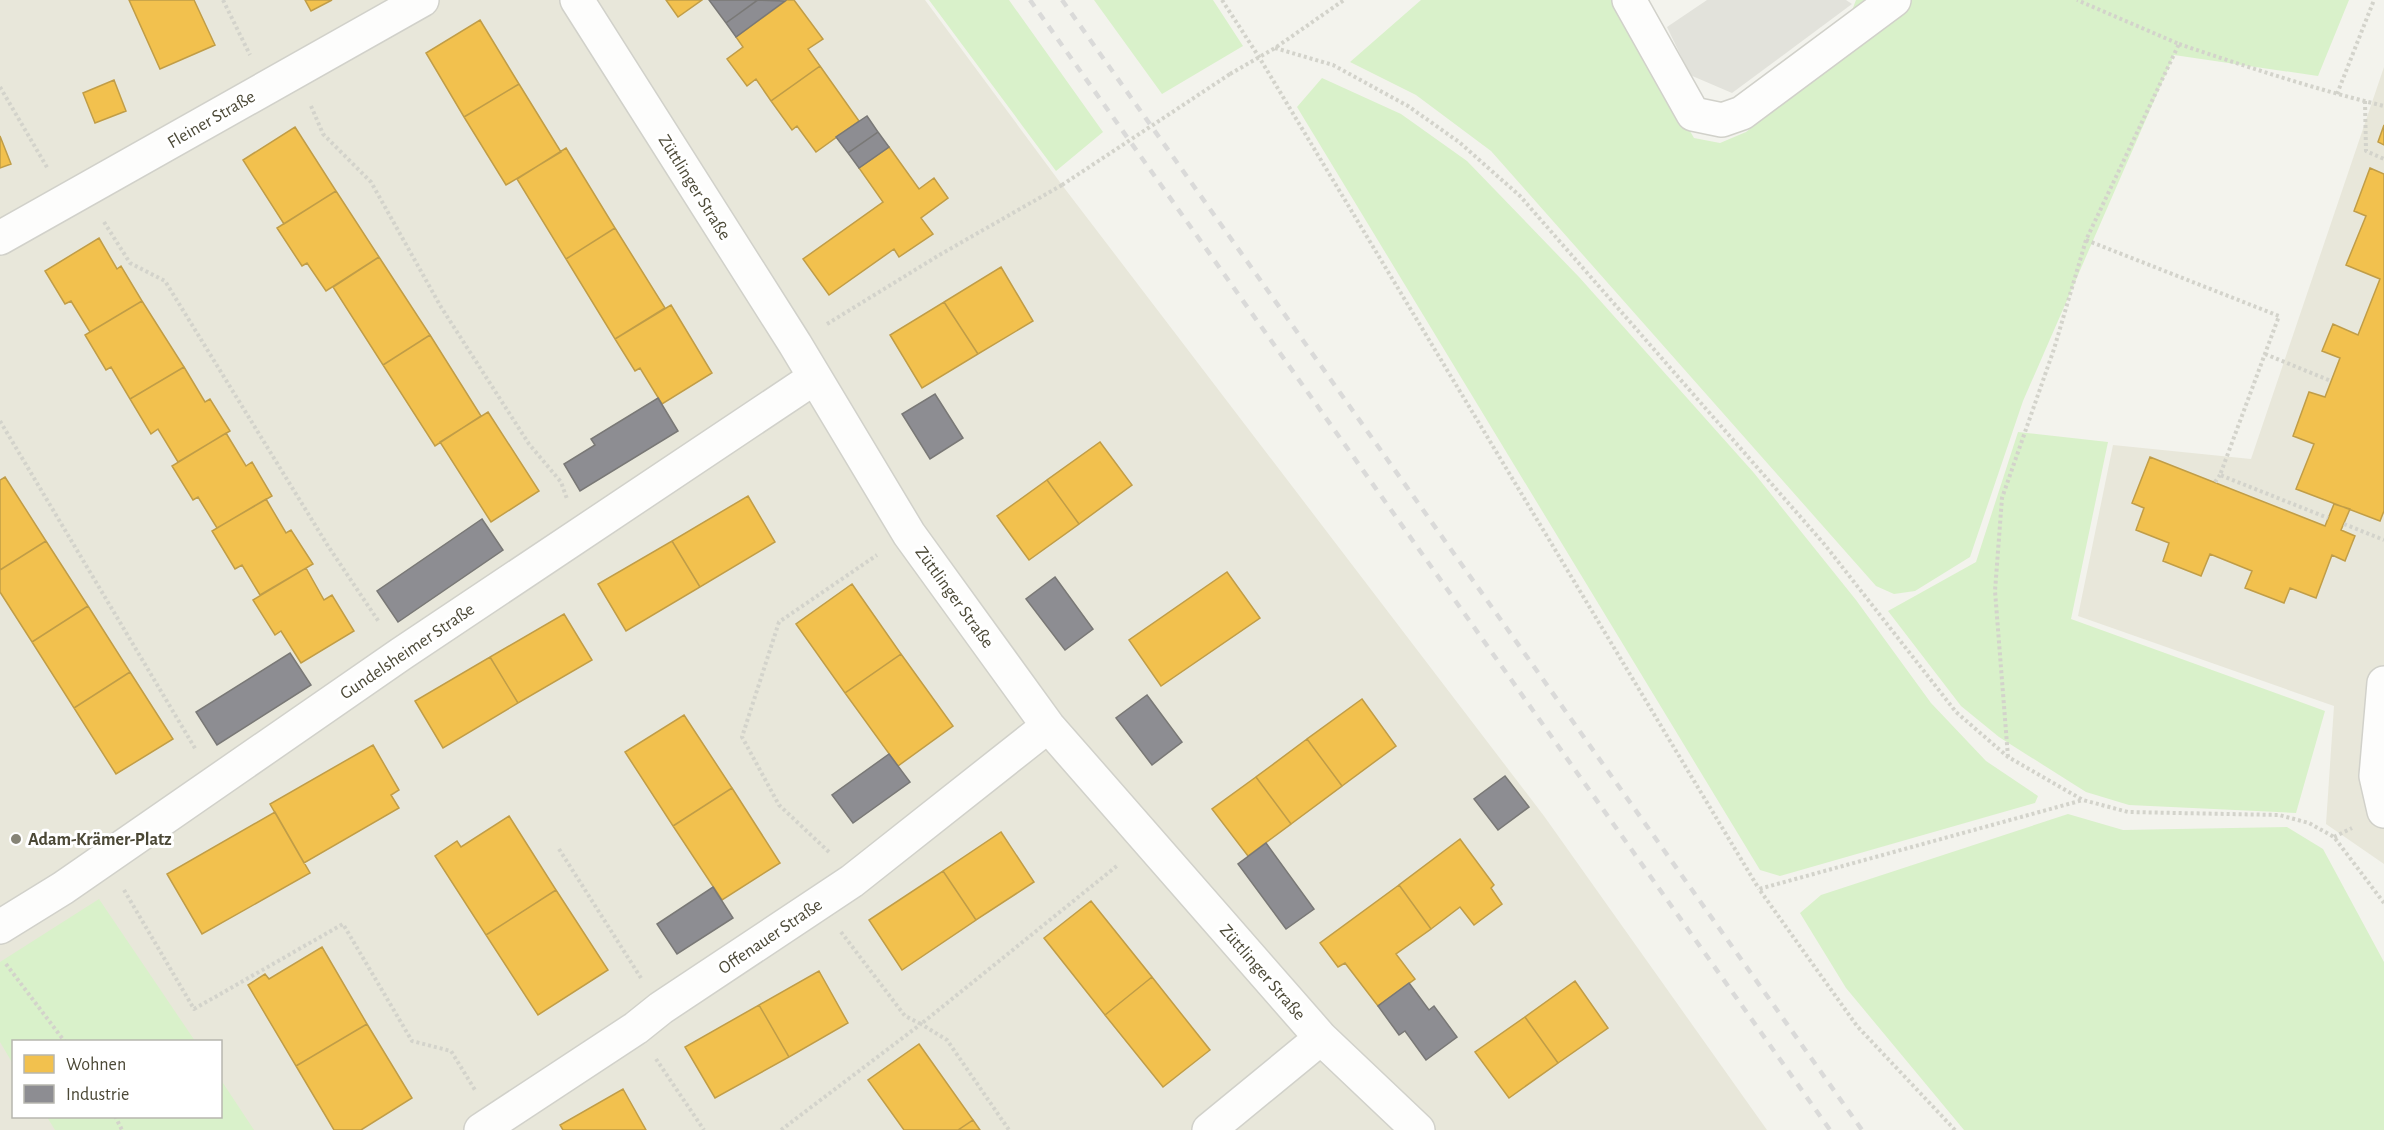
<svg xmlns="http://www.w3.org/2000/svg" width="2384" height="1130" font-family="'Alegreya Sans',sans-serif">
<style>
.residential{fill:#e8e7da;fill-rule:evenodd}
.green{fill:#d9f1ca}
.parking{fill:#e2e2db}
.homes{fill:#f2c14e;stroke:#c09d47;stroke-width:1.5}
.industry{fill:#8d8d92;stroke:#797876;stroke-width:1.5}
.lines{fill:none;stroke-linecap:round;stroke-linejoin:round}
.minor-casing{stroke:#d1d1ca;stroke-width:36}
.path{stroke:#d3d3cb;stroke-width:4;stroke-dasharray:3 3;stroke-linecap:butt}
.minor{stroke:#fdfdfc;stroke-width:33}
.rail{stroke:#dadad9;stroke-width:4.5;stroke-dasharray:8 8;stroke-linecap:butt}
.path-bridge{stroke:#d3d3cb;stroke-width:4;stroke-dasharray:3 3;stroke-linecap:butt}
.poi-dot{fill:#868476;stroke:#fff;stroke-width:2}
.labels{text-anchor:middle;stroke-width:6;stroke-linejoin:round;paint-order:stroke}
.street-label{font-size:18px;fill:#4b4836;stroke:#fff}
.poi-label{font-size:18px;font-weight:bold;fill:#4b4836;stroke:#fff;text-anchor:start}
</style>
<rect width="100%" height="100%" fill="#f3f3ed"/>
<path class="residential" d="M0,0H925L1062,185L1544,816L1767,1130H0ZM14,1042H220V1116H14Z
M2384,67V864L2326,824L2334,706L2078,616L2113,445L2251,459Z"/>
<path class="green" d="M929,0H1009L1103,132L1056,171Z
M1094,0H1213L1243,46L1162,94Z
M1421,0H1614L1694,138L1720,143L1746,132L1831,65L1856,0H2349L2318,76L2174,55L2023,401L1970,557L1915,591L1894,594L1876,586L1491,151L1416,95L1350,62Z
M1322,78L1401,114L1467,161L1579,277L1754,473L1856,600L1931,703L1986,761L2038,796L2035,803L1780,876L1760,870L1297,107Z
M2018,432L2108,442L2071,619L2325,711L2296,813L2129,805L2086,792L1999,737L1961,706L1888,611L1976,562Z
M2068,814L2123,830L2287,827L2323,849L2384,962V1130H1964L1846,988L1800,913L1821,895Z
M99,899L195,1041L14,1042L13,1064L0,1042V962Z
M221,1080L254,1130H55L47,1117L220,1116Z"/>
<path class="parking" d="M1707,0H1846L1852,4L1732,93L1690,75L1667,27Z"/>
<path class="homes" d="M129,0H194L215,45L160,69Z
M305,0H332L311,11Z
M666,0H702L678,17Z
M787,0H794L823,39L808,49L820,66L771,101L756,79L747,86L727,59L743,47L736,37Z
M480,20L519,84L464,117L426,53Z
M820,66L859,121L816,152L797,126L792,130L771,101Z
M114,80L126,111L95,123L83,93Z
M519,84L561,152L506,185L464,117Z
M2384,125V145L2378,142Z
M295,127L336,191L284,224L243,160Z
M0,136L11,164L0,168Z
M889,147L919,189L934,178L948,198L921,218L933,234L899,257L894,249L829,295L803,259L883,202L859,168Z
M566,148L615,228L566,259L517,179Z
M2370,168L2384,174V511L2380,521L2296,489L2314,444L2293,436L2309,392L2325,397L2340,358L2322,351L2333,324L2358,335L2380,279L2346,265L2366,216L2354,211Z
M336,191L379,257L326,291L307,263L302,266L277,228Z
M615,228L665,308L615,339L566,259Z
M99,238L117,269L121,266L142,301L90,332L71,301L65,304L45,271Z
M379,257L430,335L383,365L333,287Z
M1001,267L1033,321L978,354L944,302Z
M142,301L184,367L130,399L111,367L106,370L85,335Z
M944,302L978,354L922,388L890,335Z
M671,305L712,373L662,404L640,368L635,371L615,339Z
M430,335L481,416L435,446L383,365Z
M184,367L205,402L210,399L230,431L178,462L158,429L151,434L130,399Z
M488,412L539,491L491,522L440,442Z
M226,433L246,466L252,462L272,496L217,528L198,497L193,500L172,466Z
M1100,442L1132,485L1079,524L1047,480Z
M2150,457L2325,526L2334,504L2350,509L2341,530L2355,536L2345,561L2332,555L2316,598L2290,588L2284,603L2245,588L2252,571L2210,554L2201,576L2163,561L2169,543L2136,530L2144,508L2132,503Z
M5,477L46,541L0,570V480Z
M1047,480L1079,524L1029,560L997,516Z
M748,496L775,542L700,587L672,541Z
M266,499L286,533L291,530L313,564L260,595L242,565L235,569L212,531Z
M46,541L88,606L32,642L0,592V570Z
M672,541L700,587L626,631L598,584Z
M306,568L324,600L332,595L354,631L301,663L281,631L275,635L253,600Z
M1227,572L1260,618L1161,686L1129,640Z
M852,584L901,654L845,693L796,624Z
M88,606L130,672L74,708L32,642Z
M564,614L592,660L518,703L490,657Z
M901,654L953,726L898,766L845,693Z
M490,657L518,703L443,748L415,701Z
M130,672L173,739L116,774L74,708Z
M1362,699L1396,746L1342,786L1307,739Z
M684,715L732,788L673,826L625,752Z
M1307,739L1342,786L1291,824L1256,777Z
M373,745L399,790L391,795L399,808L304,863L270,804Z
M1256,777L1291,824L1248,856L1212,809Z
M732,788L780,863L722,900L673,826Z
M275,812L310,873L202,934L167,874Z
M509,816L556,890L486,935L435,856L457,841L461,847Z
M1001,832L1034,882L976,920L943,871Z
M1460,839L1494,885L1491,888L1502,904L1474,925L1460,907L1431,929L1399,885Z
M943,871L976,920L902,970L869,920Z
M1399,885L1431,929L1396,954L1415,979L1378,1006L1345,963L1338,967L1320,943Z
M556,890L608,970L538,1015L486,935Z
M1091,901L1152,977L1105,1015L1044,938Z
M322,947L367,1024L296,1066L248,985L265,974L269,979Z
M819,971L848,1023L789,1057L759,1005Z
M1152,977L1210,1050L1163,1087L1105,1015Z
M1575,981L1608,1028L1558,1063L1525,1017Z
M759,1005L789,1057L715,1098L685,1047Z
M1525,1017L1558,1063L1509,1098L1475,1052Z
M367,1024L412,1098L361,1130H334L296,1066Z
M919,1044L973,1120L958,1130H904L868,1080Z
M623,1089L646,1130H563L560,1125Z
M973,1120L980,1130H958Z"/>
<path class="industry" d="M709,0H755L756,1L726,23Z
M758,0L785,1L736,37L726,23Z
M867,116L878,132L848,153L836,137Z
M878,132L889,147L859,168L848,153Z
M935,394L963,438L930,459L902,414Z
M658,398L678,431L580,491L564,464L595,445L591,439Z
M482,519L503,550L398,622L377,591Z
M1055,577L1093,629L1065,650L1026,599Z
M290,653L311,685L217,745L196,712Z
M1147,695L1182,742L1152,765L1116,718Z
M889,754L910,782L853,823L832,795Z
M1505,776L1529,807L1498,830L1474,799Z
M1266,843L1314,909L1286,929L1238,864Z
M713,887L733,918L677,954L657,924Z
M1409,983L1429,1010L1434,1006L1457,1037L1426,1060L1405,1031L1399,1035L1378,1006Z"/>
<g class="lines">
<g class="minor-casing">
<path id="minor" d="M577,0L795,344L909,534L1048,726L1321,1038L1418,1130
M1629,0L1693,114L1722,120L1742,113L1894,0
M0,238L422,0
M2384,683L2376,776L2384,811
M0,927L63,888L401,654L814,378
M481,1130L636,1028L661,1008L852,881L1048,726
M1209,1130L1321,1038"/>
</g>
<path class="path" d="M223,0L250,55
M1222,0L1259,57L1759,889
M2179,44C2247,67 2315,89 2384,106
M1275,48L1333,65L1408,106L1459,142L1520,196L1825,545L1956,712L2008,757L2083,800L2128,812L2279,815L2309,823L2334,837L2384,903
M1230,74L1275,48L1344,0
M0,87L48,169
M2337,94L2374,0
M2365,101L2366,151L2384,159
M311,106L323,134L371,182L441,307L529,444L561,482L567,499
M104,222L130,263L165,281L328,546L379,622
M2086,240L2279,316L2220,475L2328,518
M827,324L941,254L1062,185
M2265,354L2331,381
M0,421L196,750
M2215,482L2220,475
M2344,524L2384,540
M2008,757L1995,591L2002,498L2054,349L2086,240L2179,44L2077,0
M2334,837L2352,828
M559,849L641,978
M829,852L779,805L742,737L779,622L877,555
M124,890L194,1009L343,924L412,1041L451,1051L475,1090
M841,932L905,1016L921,1024L1118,865
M6,964L65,1042
M656,1059L704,1130
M115,1116L122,1130
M781,1130L921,1024L947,1040L1009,1130
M1955,1130L1857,1026L1759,889L2083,800"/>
<use href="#minor" class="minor"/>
<path class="rail" d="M1030,0L1830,1130
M1062,0L1862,1130"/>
<path class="path-bridge" d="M1062,185L1230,74"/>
</g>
<circle class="poi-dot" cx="16" cy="839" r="6"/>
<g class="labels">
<g class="street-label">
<text transform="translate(211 119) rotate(-30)" y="6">Fleiner Straße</text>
<text transform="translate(695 187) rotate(58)" y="6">Züttlinger Straße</text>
<text transform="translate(955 597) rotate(54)" y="6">Züttlinger Straße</text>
<text transform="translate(407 651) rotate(-34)" y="6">Gundelsheimer Straße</text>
<text transform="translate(770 936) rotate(-34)" y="6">Offenauer Straße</text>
<text transform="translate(1263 972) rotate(49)" y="6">Züttlinger Straße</text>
</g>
<g class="poi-label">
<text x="28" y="845">Adam-Krämer-Platz</text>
</g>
</g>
<rect x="12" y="1040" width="210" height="78" fill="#ffffff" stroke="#b7b6af" stroke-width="1.5"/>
<rect x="24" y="1055" width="30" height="18" fill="#f2c14e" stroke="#b7b6af" stroke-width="1.5"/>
<text x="66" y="1070" font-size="18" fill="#4b4836">Wohnen</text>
<rect x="24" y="1085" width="30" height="18" fill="#8d8d92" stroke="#b7b6af" stroke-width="1.5"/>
<text x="66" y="1100" font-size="18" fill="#4b4836">Industrie</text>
</svg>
